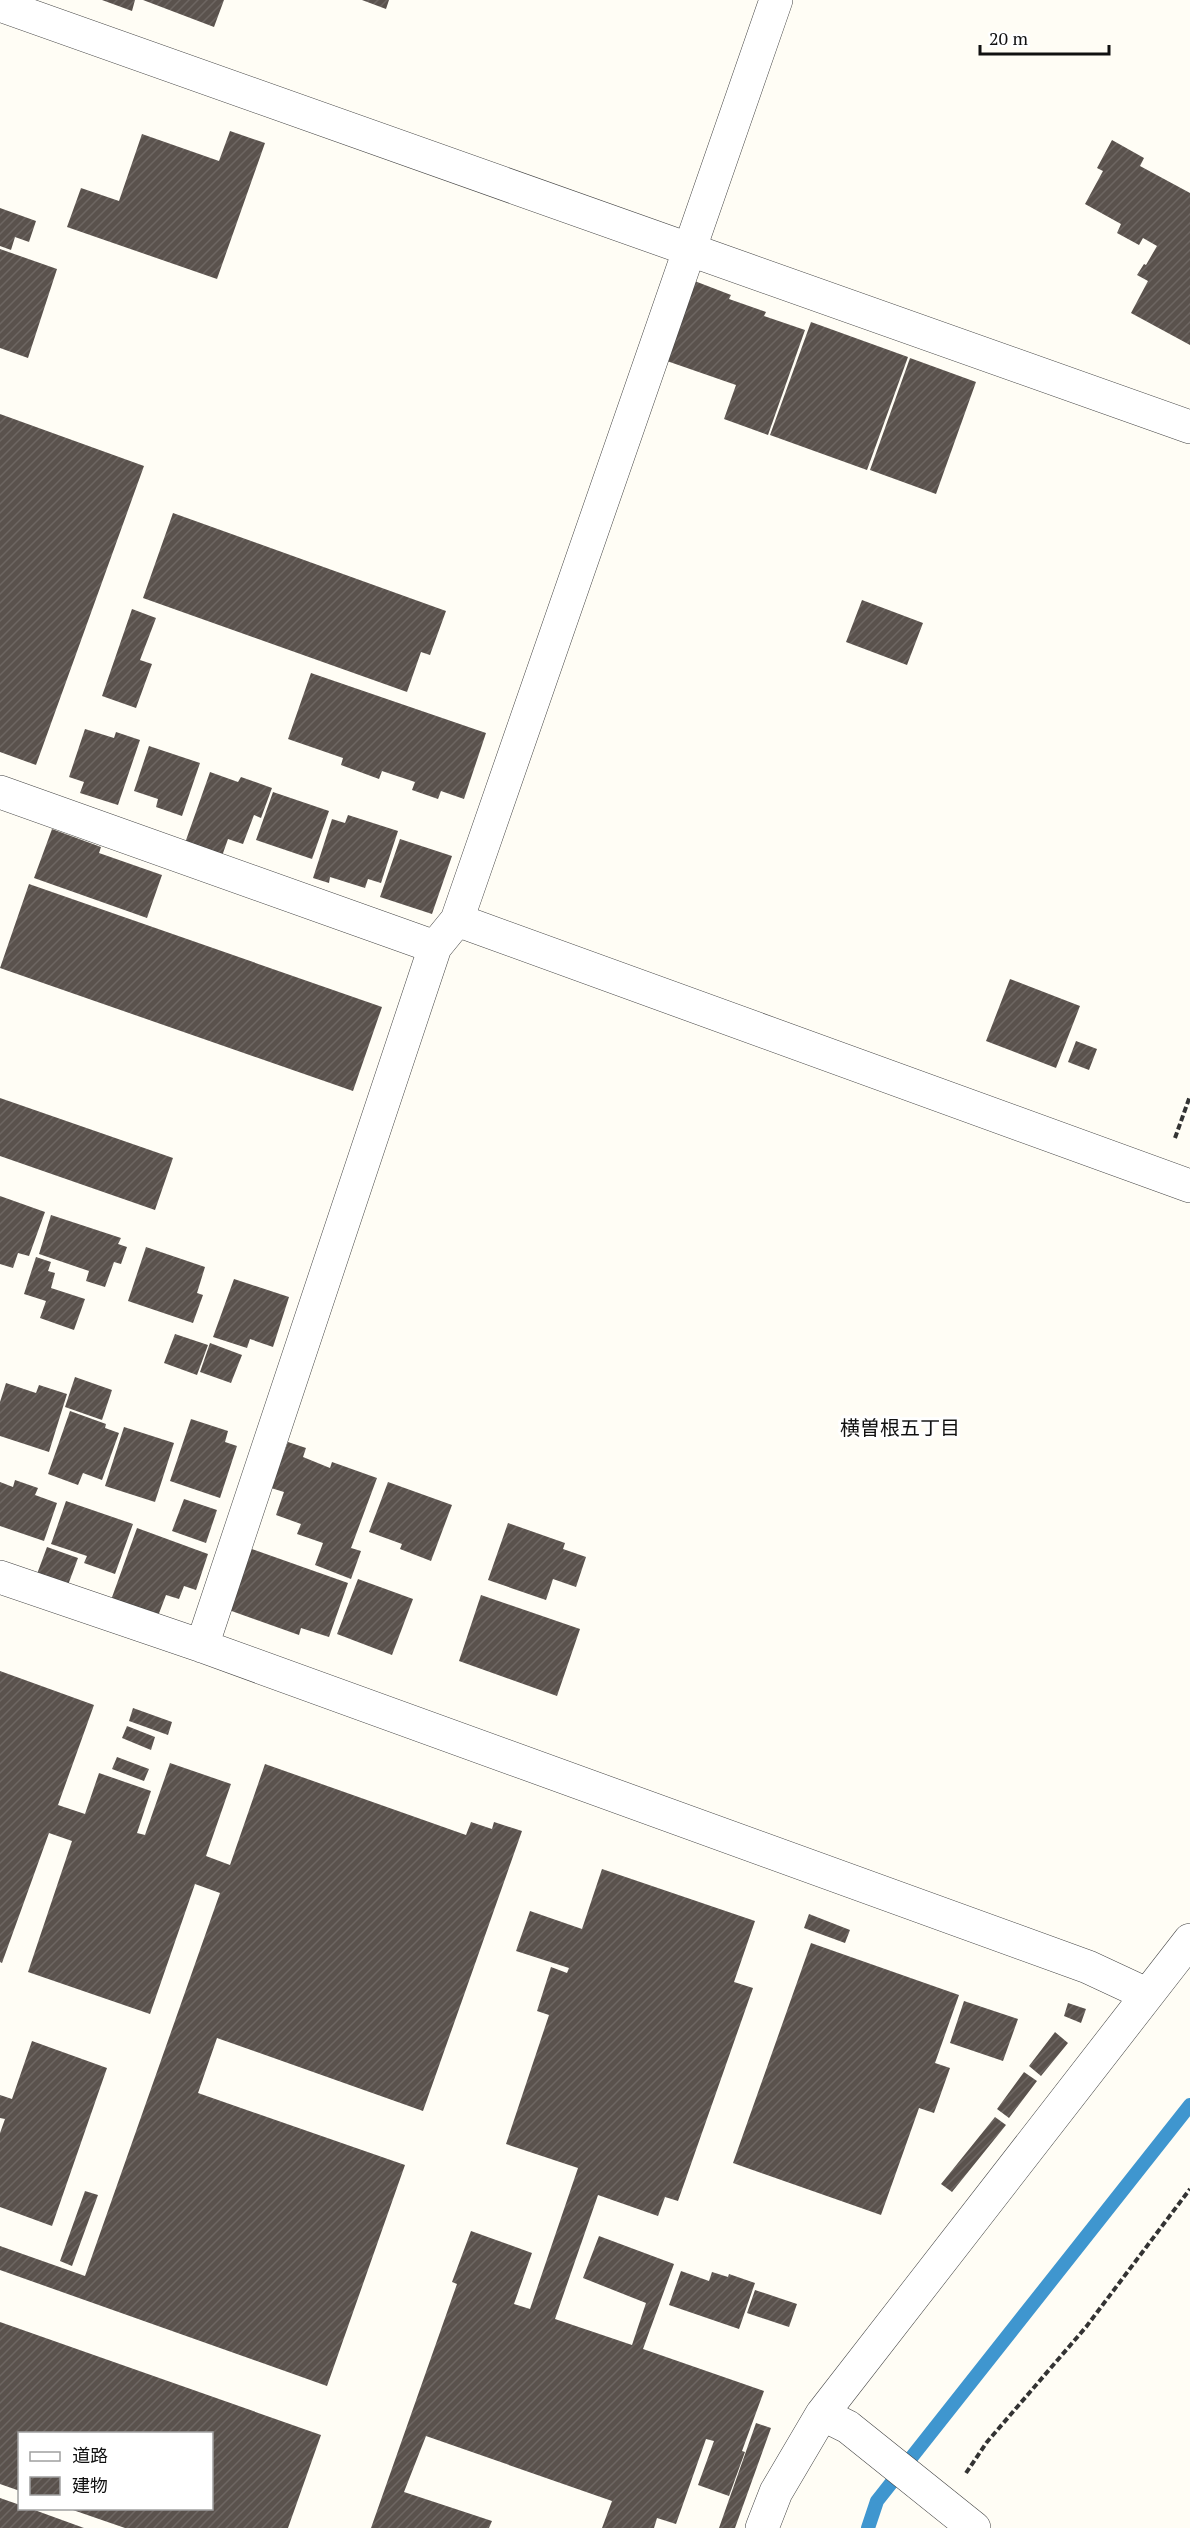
<svg xmlns="http://www.w3.org/2000/svg" width="1190" height="2528" font-family="'PT Serif','Noto Sans JP',serif">
<style>
.lines{fill:none;stroke-linecap:round;stroke-linejoin:round}
.stream{stroke:#3f96cf;stroke-width:14}
.building{fill:url(#building-hatch)}
.minor-casing{stroke:#444;stroke-width:34}
.path{stroke:#333;stroke-width:4;stroke-dasharray:6 3;stroke-linecap:butt}
.minor{stroke:#fff;stroke-width:33}
.labels{text-anchor:middle;stroke-width:6;stroke-linejoin:round;paint-order:stroke}
.neighbourhood-label{font-size:20px;fill:#111;stroke:#fff}
</style>
<defs>
<pattern id="building-hatch" width="6" height="6" patternUnits="userSpaceOnUse" patternTransform="scale(1.5)"><rect width="6" height="6" fill="#5a524d"/><path d="M-1 1l2-2M0 6l6-6M5 7l2-2" fill="none" stroke="#6d6662"/></pattern>
</defs>
<rect width="100%" height="100%" fill="#fffdf5"/>
<g class="lines">
<path class="stream" d="M868,2528L877,2501L1190,2105"/>
</g>
<path class="building" d="M102,0H135L132,11Z
M143,0H224L214,27Z
M362,0H389L386,9Z
M230,131L265,143L217,279L67,227L81,188L119,201L142,134L219,161Z
M1112,140L1144,158L1140,166L1190,193V345L1131,313L1148,281L1137,275L1144,264L1146,265L1157,246L1143,238L1139,245L1117,233L1121,224L1085,204L1103,171L1097,168Z
M0,208L36,221L29,242L15,237L11,250L0,246Z
M0,249L57,269L28,358L0,348Z
M692,280L731,295L729,299L766,312L764,316L805,330L768,435L724,419L736,385L664,360Z
M811,322L908,357L867,470L770,435Z
M910,358L976,382L936,494L870,470Z
M0,414L144,466L36,765L0,752Z
M173,513L446,611L430,655L421,652L407,692L143,598Z
M862,600L923,623L907,665L846,642Z
M132,609L156,618L140,660L152,664L136,708L102,696Z
M311,673L486,733L464,799L441,791L438,799L412,790L415,782L382,771L379,779L341,765L343,758L288,739Z
M85,729L114,738L116,732L140,740L118,805L80,793L84,782L69,777Z
M149,746L200,763L182,816L156,807L158,799L134,791Z
M210,772L238,782L241,777L272,788L261,818L254,815L243,844L228,839L222,856L185,843Z
M273,792L329,811L312,859L256,840Z
M348,815L398,831L381,883L368,879L365,888L330,877L329,883L313,878L332,819L345,823Z
M52,829L101,847L99,853L162,875L147,918L34,878Z
M400,839L452,856L432,914L380,897Z
M29,884L382,1007L353,1091L0,968Z
M1010,979L1080,1006L1056,1068L986,1041Z
M1076,1041L1097,1049L1089,1070L1068,1062Z
M0,1098L173,1158L155,1210L0,1156Z
M0,1196L45,1212L29,1256L18,1253L13,1268L0,1264Z
M51,1215L121,1238L118,1244L127,1247L121,1264L114,1262L105,1287L86,1281L89,1271L39,1254Z
M146,1247L205,1267L197,1293L203,1295L193,1323L128,1301Z
M36,1257L51,1262L48,1271L55,1273L51,1288L85,1299L74,1330L40,1318L46,1301L24,1294Z
M234,1279L289,1297L273,1347L250,1339L247,1348L213,1337Z
M175,1334L208,1345L197,1375L164,1363Z
M210,1343L242,1355L231,1383L200,1372Z
M75,1377L112,1390L102,1420L65,1407Z
M6,1383L36,1393L39,1385L67,1394L49,1452L0,1436V1402Z
M70,1411L106,1424L105,1428L119,1433L102,1480L83,1473L78,1485L48,1474Z
M191,1419L228,1431L225,1442L237,1446L220,1498L170,1481Z
M124,1427L174,1443L155,1502L105,1486Z
M288,1442L306,1448L303,1457L330,1468L332,1462L377,1478L351,1548L361,1551L351,1579L315,1565L323,1543L297,1534L301,1524L276,1515L284,1492L271,1488Z
M15,1480L38,1488L35,1495L57,1503L44,1541L0,1526V1482L13,1487Z
M388,1482L452,1505L431,1561L400,1549L402,1544L369,1532Z
M184,1499L217,1510L206,1543L172,1531Z
M66,1501L133,1524L115,1574L84,1563L87,1556L51,1544Z
M508,1523L565,1543L563,1549L586,1557L576,1587L553,1579L546,1600L488,1580Z
M137,1528L208,1554L196,1590L184,1586L179,1599L166,1595L158,1616L111,1600Z
M47,1547L78,1558L68,1585L37,1574Z
M249,1548L348,1583L329,1637L301,1628L299,1635L226,1609Z
M358,1579L413,1599L392,1655L337,1634Z
M481,1595L580,1629L557,1696L459,1661Z
M0,1671L94,1705L58,1805L85,1814L99,1773L151,1791L137,1833L145,1835L170,1763L231,1784L206,1856L230,1865L265,1764L466,1835L471,1822L492,1829L494,1822L522,1831L423,2111L217,2038L198,2093L405,2165L327,2386L0,2270V2246L85,2276L220,1893L195,1884L150,2014L28,1972L72,1841L49,1833L2,1963L0,1962Z
M133,1708L172,1722L168,1735L129,1721Z
M127,1726L155,1737L151,1750L122,1738Z
M117,1757L149,1769L144,1781L112,1769Z
M602,1869L755,1921L734,1982L753,1988L678,2201L665,2197L658,2216L598,2195L555,2319L632,2345L646,2303L583,2278L599,2236L674,2264L643,2349L764,2391L742,2451L745,2452L729,2496L698,2485L714,2441L706,2439L676,2524L657,2518L654,2528H602L612,2501L426,2436L404,2492L492,2521L489,2528H371L457,2284L452,2282L471,2231L532,2253L514,2304L530,2309L578,2168L506,2144L549,2015L537,2011L551,1967L567,1973L569,1968L516,1951L530,1911L582,1929Z
M809,1914L850,1930L845,1943L804,1928Z
M811,1943L959,1995L935,2063L950,2068L934,2113L919,2108L881,2215L733,2163Z
M964,2001L1018,2019L1003,2061L950,2043Z
M1068,2003L1086,2009L1081,2023L1064,2016Z
M1055,2032L1068,2043L1041,2076L1029,2066Z
M32,2041L107,2068L52,2226L0,2207V2133L5,2119L0,2118V2095L12,2099Z
M1024,2072L1037,2081L1009,2118L997,2109Z
M995,2117L1006,2125L952,2192L941,2184Z
M85,2191L98,2195L72,2266L60,2261Z
M681,2271L709,2281L712,2272L728,2277L729,2274L755,2283L739,2329L669,2305Z
M755,2290L797,2304L789,2327L747,2313Z
M0,2322L321,2435L288,2528H125L70,2509L212,2508V2434H20V2491L0,2484Z
M756,2423L771,2428L735,2528H719Z
M0,2498L20,2505V2508H29L84,2528H0Z"/>
<g class="lines">
<g class="minor-casing">
<path id="minor" d="M0,5L1190,427
M0,792L435,947
M457,920L1190,1186
M0,1577L202,1646L1088,1967L1146,1994
M202,1646L435,947L457,920L776,0
M822,2414L848,2427L974,2528
M762,2528L776,2492L822,2414L1190,1940"/>
</g>
<path class="path" d="M1175,1138L1190,1096
M966,2473L987,2442L1086,2327L1190,2189"/>
<use href="#minor" class="minor"/>
</g>
<g class="labels">
<g class="neighbourhood-label">
<text x="900" y="1435">横曽根五丁目</text>
</g>
</g>
<rect x="18" y="2432" width="195" height="78" fill="#ffffff" stroke="#a0a0a0" stroke-width="1.5"/>
<rect x="30" y="2452" width="30" height="9" fill="#ffffff" stroke="#a0a0a0" stroke-width="1.5"/>
<text x="72" y="2462" font-size="18" fill="#111111">道路</text>
<rect x="30" y="2477" width="30" height="18" fill="url(#building-hatch)" stroke="#a0a0a0" stroke-width="1.5"/>
<text x="72" y="2492" font-size="18" fill="#111111">建物</text>
<path d="M980 45v9h129v-9" fill="none" stroke="#111111" stroke-width="3"/>
<text x="989" y="45" font-size="18" fill="#111111" stroke="#ffffff" stroke-width="4.5" paint-order="stroke">20 m</text>
</svg>
